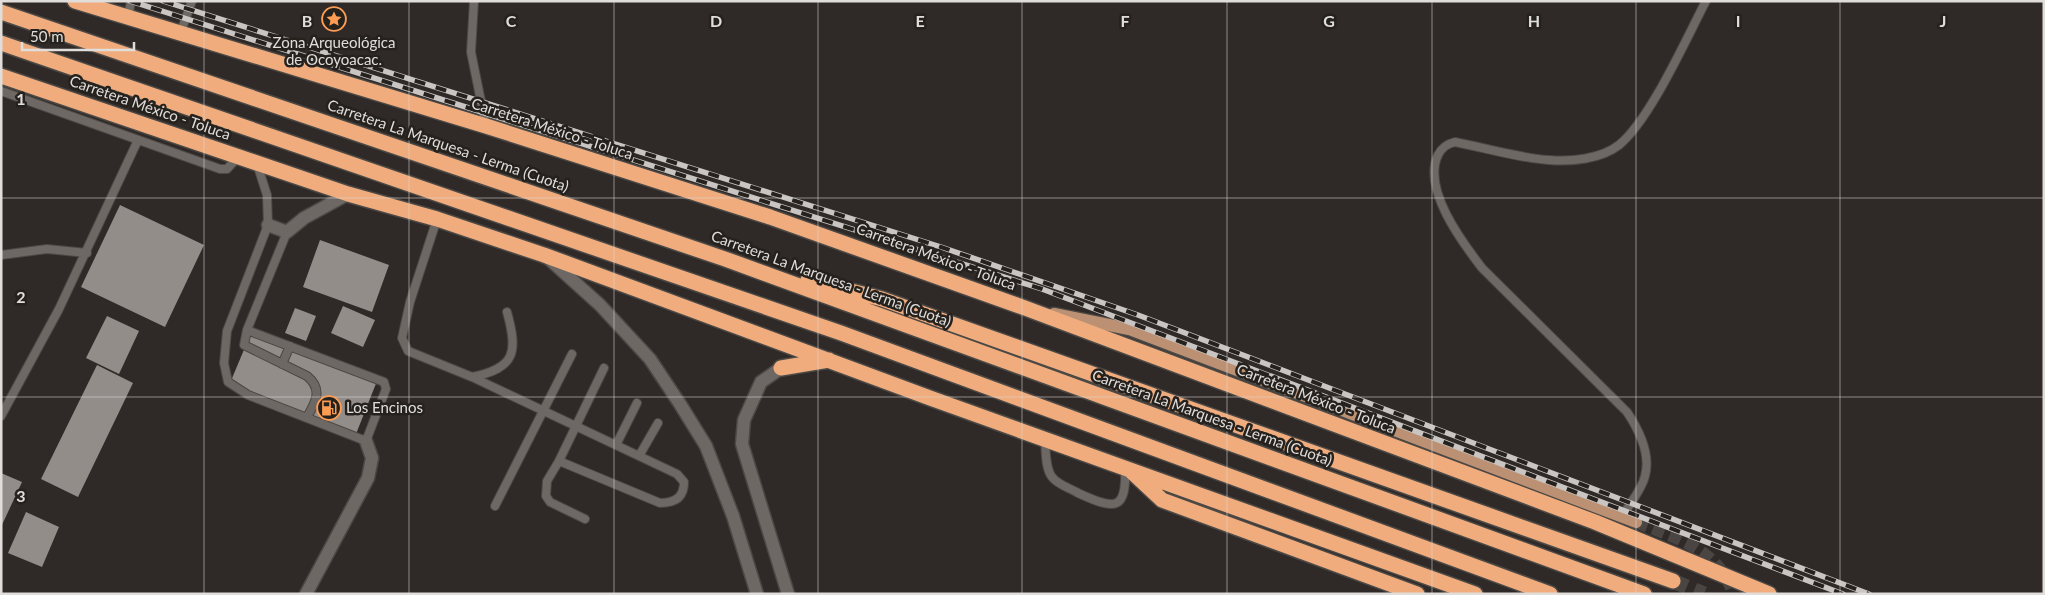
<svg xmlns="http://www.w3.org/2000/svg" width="2045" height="595" font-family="Lato,sans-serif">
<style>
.building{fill:#938d89}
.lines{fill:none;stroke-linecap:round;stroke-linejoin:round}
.primary-tunnel{stroke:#4a4542;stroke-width:12;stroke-dasharray:12 6;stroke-linecap:butt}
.motorway-tunnel{stroke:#4a4542;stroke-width:15;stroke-dasharray:15 8;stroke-linecap:butt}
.service-casing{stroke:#4b4845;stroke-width:10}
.minor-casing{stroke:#4b4845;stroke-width:15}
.primary-casing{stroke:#4b4845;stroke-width:15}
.motorway-casing{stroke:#4b4845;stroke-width:18}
.service{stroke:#6d6864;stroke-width:8}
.minor{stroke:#6d6864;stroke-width:12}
.primary{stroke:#bc9173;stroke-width:12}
.motorway{stroke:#f0ac7d;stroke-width:15}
.rail-casing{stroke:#c8c5c3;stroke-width:5.5}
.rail{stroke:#25211d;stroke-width:4;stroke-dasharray:11;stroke-linecap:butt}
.grid{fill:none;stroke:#e0dddb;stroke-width:1;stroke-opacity:0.55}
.labels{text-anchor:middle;stroke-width:5;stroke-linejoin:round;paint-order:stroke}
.poi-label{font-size:15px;fill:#e0dddb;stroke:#25211d}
.street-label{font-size:15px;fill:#e0dddb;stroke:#25211d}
.grid-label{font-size:16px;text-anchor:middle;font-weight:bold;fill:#e0dddb;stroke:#25211d;stroke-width:5;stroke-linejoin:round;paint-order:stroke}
</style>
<rect width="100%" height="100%" fill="#2f2a27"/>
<path class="building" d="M120,205L204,245L165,327L81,287Z
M320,240L389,265L372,312L303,287Z
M343,306L375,320L363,347L331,333Z
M295,308L316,316L306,341L285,333Z
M107,316L139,331L119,374L86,358Z
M251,333L377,381L356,434L230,383Z
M97,365L133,383L78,497L41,479Z
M1,473L22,482L1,527Z
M26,512L59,527L42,567L8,553Z"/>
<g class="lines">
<path class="primary-tunnel" d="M1636,522C1676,539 1719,548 1733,594"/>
<path class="motorway-tunnel" d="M1673,581L1704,594"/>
<g class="service-casing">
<path id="service" d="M474,1L471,52L486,126
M128,18L131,1
M180,34L192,1
M1,91L220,169H227L238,157
M437,219L410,302L402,338L408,351L472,377L677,474L684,482C684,498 674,503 660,503L559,461L547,481L546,496L550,502L585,519
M287,232L247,330L244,345L307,376C323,389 316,402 307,417
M1,255L47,249L87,253
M247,330L384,382L386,389L366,441L248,395L228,382L224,363L227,331L268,225L267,195L257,164
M282,364L290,346
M472,377C516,368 518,352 507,312
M1,416L59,309L138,140
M1045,440C1046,451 1045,468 1052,477C1058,485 1070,488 1078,493C1115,510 1127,512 1125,466
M616,445L637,403
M639,456L658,423
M559,461L604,368
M495,506L572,354
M1622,517C1629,504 1642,490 1645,476C1651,454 1639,430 1627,412L1482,268C1462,242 1422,189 1438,155C1442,147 1447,144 1455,142C1486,148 1518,158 1549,160C1571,162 1601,159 1619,145C1650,120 1686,39 1706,1"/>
</g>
<g class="minor-casing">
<path id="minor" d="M268,225L287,232L304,218L348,194
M548,258L600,305L650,359L680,404L706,446L733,516L757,594
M781,368L761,382L744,420L742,444L788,594
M306,594L368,478L372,458L366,441"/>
</g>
<g class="primary-casing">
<path id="primary" d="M1054,314L1129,329L1636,522"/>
</g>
<g class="motorway-casing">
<path id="motorway" d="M75,1L486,126L770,217L1025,308L1595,522L1769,594
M1,12L725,259L1644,594
M1,43L841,333L1550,594
M1,76L348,194L437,219L544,255L930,398L1475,594
M808,280L882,299L1673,581
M781,368L829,360
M1132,472L1162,500L1417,594"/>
</g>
<use href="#service" class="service"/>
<use href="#minor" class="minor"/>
<use href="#primary" class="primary"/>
<use href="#motorway" class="motorway"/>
<g class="rail-casing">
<path id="rail" d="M130,1L1042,289L1843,594
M163,1L941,247L1138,315L1869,594"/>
</g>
<use href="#rail" class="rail"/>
</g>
<path class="grid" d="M204,1V594M409,1V594M614,1V594M818,1V594M1022,1V594M1227,1V594M1432,1V594M1636,1V594M1840,1V594M1,198H2044M1,397H2044"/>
<defs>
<g id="sight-ring" transform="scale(1.25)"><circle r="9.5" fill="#25211d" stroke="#fd9d54" stroke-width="1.5"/><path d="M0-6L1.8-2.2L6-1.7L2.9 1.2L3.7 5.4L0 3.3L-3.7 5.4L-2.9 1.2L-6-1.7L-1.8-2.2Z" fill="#fd9d54"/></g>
<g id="fuel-ring" transform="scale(1.25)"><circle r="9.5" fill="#25211d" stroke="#fd9d54" stroke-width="1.5"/><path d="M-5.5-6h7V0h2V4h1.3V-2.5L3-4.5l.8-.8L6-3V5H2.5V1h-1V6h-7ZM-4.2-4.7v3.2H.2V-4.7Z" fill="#fd9d54"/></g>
</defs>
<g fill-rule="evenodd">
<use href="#sight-ring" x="334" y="19"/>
<use href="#fuel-ring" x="329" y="408"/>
</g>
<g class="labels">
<g class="poi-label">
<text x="334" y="48">Zona Arqueológica<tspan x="334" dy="17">de Ocoyoacac.</tspan></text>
<text x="346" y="413" text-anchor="start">Los Encinos</text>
</g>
<g class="street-label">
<text transform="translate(150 108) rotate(19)" y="5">Carretera México - Toluca</text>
<text transform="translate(552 129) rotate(18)" y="5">Carretera México - Toluca</text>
<text transform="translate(448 146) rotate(19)" y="5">Carretera La Marquesa - Lerma (Cuota)</text>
<text transform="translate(936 257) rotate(20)" y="5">Carretera México - Toluca</text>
<text transform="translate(831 279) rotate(20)" y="5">Carretera La Marquesa - Lerma (Cuota)</text>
<text transform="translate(1316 399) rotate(21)" y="5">Carretera México - Toluca</text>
<text transform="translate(1212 418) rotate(20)" y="5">Carretera La Marquesa - Lerma (Cuota)</text>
</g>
</g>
<g class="grid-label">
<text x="307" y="27">B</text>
<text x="511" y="27">C</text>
<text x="716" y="27">D</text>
<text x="920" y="27">E</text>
<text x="1125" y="27">F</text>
<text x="1329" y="27">G</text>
<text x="1534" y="27">H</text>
<text x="1738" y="27">I</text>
<text x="1943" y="27">J</text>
<text x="21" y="105">1</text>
<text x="21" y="303">2</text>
<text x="21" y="502">3</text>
</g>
<rect width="2045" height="595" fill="none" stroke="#e0dddb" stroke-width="5"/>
<path d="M22 42v8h112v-8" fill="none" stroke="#e0dddb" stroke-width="2.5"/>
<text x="30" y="42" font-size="15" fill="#e0dddb" stroke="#25211d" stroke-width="4" paint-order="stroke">50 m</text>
</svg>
